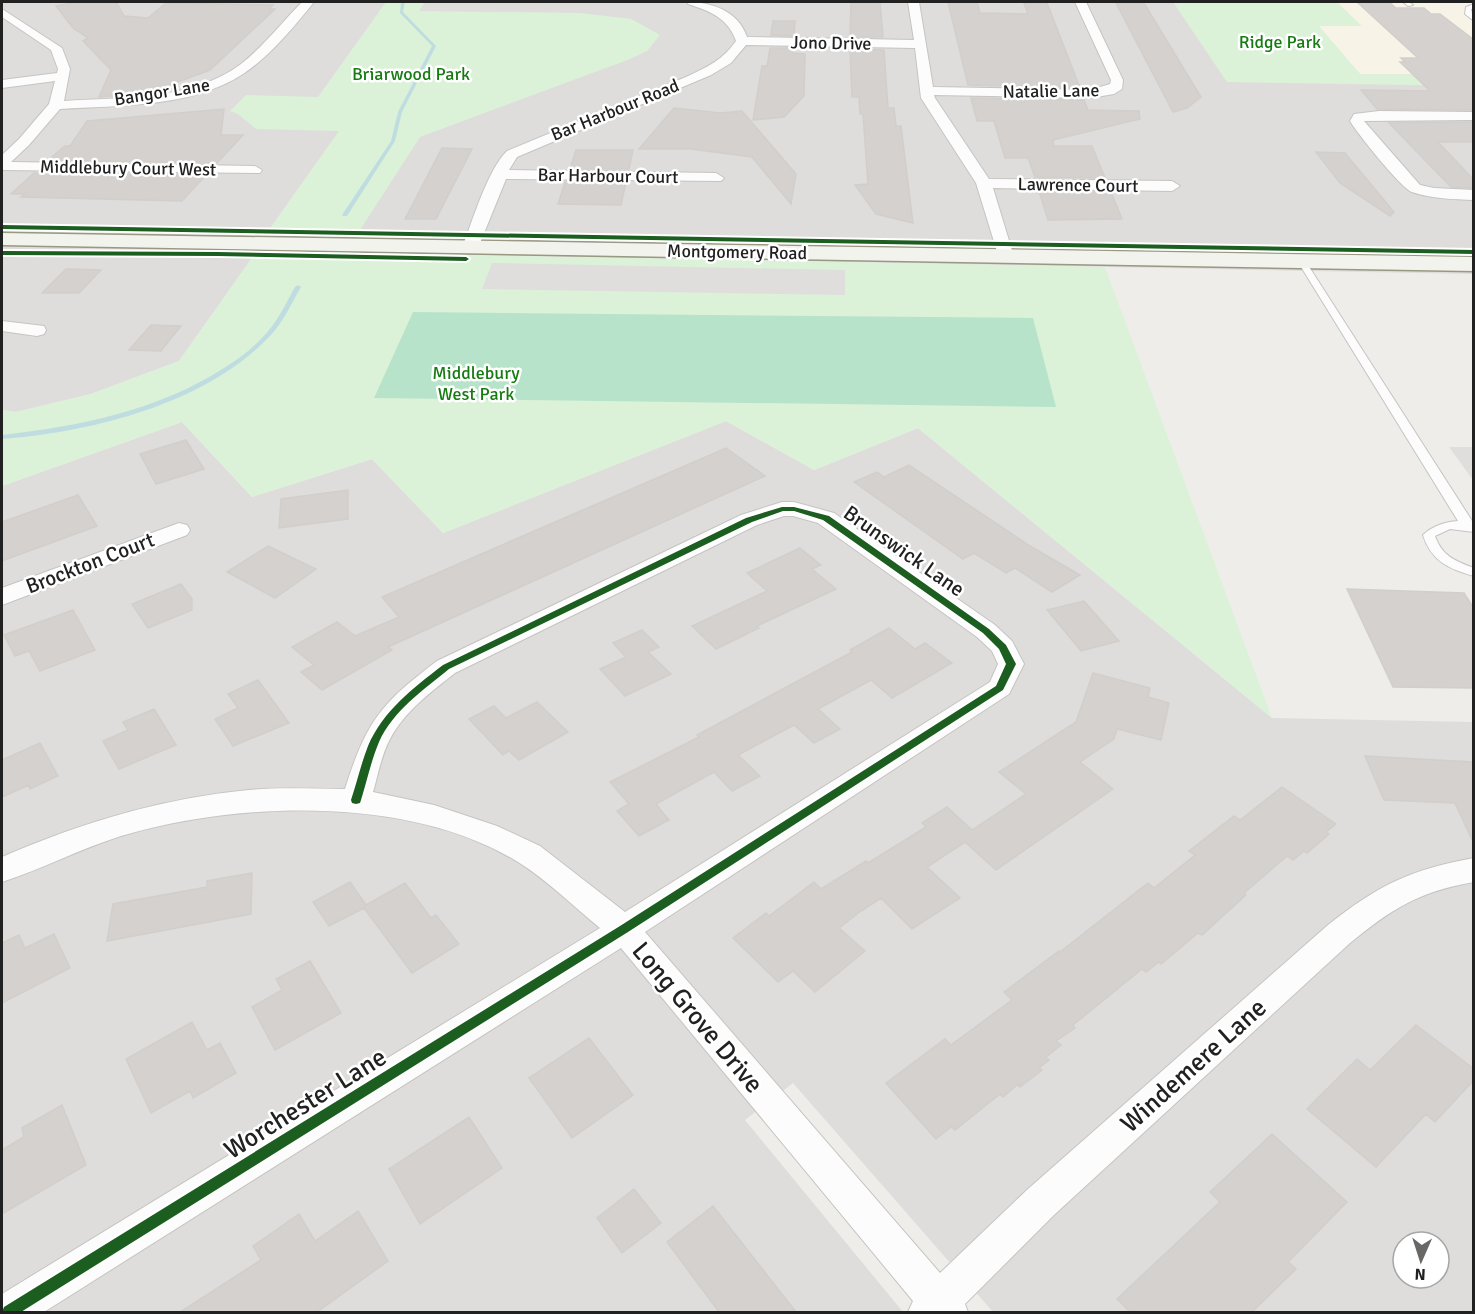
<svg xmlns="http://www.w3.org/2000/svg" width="1475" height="1314" font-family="Signika,sans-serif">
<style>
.residential{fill:#dedddb;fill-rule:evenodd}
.education{fill:#f7f4e7}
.park{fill:#dbf2d8}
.pitch{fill:#b8e3cb}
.parking{fill:#dfdedd}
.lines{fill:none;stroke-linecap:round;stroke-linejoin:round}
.stream{fill:#bfdde0;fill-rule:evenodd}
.building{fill:#d4d1ce;stroke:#d2cecb;stroke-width:1.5}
.lane-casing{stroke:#c5c4c2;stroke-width:2}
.street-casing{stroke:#c5c4c2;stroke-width:2}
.secondary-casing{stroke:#999883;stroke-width:3}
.lane{fill:#fdfcfc;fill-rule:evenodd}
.street{fill:#fdfcfc;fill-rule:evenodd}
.secondary{fill:#f3f3ed;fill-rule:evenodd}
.cycleway-casing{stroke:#fff;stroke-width:4}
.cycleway{fill:#1b5e20;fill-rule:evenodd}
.labels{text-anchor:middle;stroke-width:5;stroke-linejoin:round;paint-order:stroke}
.far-park-label{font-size:18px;fill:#167b12;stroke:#fff}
.far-street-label{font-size:18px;fill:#212121;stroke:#fff}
.street-label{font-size:21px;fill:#212121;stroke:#fff}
.near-street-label{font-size:26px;fill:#212121;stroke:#fff}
</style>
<rect width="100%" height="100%" fill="#efedea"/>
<path class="residential" d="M2,2H1473V274L257,251L179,361L91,394L16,412L2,410Z
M726,421L814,470L918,428L1272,718L1473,722V1312H993L793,1083L745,1120L903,1312H2V486L182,422L252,497L372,459L443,533ZM1403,1242H1439V1278H1403Z"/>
<path class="education" d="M1337,2H1473V75L1360,74L1318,26H1324L1338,3Z"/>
<path class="park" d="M386,2H425L419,11L580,13L631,19L660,35L647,51L630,59L420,137L358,233L268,231L339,131L256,129L238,114L230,111L246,95L318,97Z
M1173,2H1337L1362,26H1319L1360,74L1473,75V86L1227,82Z
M257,251L1105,267L1272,718L918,428L814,470L726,421L443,533L372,459L252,497L182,422L2,486V410L16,412L91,394L179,361Z"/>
<path class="pitch" d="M413,312L1033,318L1056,407L374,398Z"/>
<path class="parking" d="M492,263L845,270V295L482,289Z
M1449,447H1473V480Z"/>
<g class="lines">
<path class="stream" d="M401,2H405L403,12L436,46L402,112L395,141L347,216H343L342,215L391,141L398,112L432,46L400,13Z
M298,285L301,287C291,304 283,323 269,337C205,404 92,432 2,439V435C79,426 157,411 224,368C240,358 257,345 269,330C280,317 287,301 295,287Z"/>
</g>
<path class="building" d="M77,2H116L124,16L148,18L166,3L273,5L269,9H275L210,70L148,93L99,97L111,70L83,41L88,38L73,28L56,6Z
M851,2H880L883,37H850Z
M948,2H977L980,13L1028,14L1024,3H1047L1080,88L968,85Z
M1357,2H1389L1396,8H1424L1431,14H1440L1473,39V110L1377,109L1361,90L1430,91L1400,62H1405L1401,58H1418Z
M1116,3H1144L1201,97L1187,108L1173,112Z
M773,21H795L794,36L771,35Z
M770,48H792V53L805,54L804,96L784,117L753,120L762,66H767Z
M850,49L884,50L888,108H894L896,126H901L913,223L876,214L855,185L868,184L863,114H860L859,97H852Z
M971,98L1084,100L1088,110L1139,111L1140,119L1053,140L1054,146H1092L1105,178L1035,177L1028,158H1005L994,121H977Z
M674,108L721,113L742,111L796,174L791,204L752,157L691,149H639Z
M224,109L221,135H243L217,163L48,160L65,146H70L87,121Z
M1473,122V142H1438L1473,179V188L1451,187L1389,123Z
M442,148L472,149L436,219H405Z
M576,150H633L629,169H570Z
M1316,152L1345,153L1394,212L1390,216L1340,183Z
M34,173L206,175L182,201L21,197L25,194H11Z
M565,182H626L621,205L558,204Z
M1039,191L1111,192L1122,219L1048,220Z
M66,269L101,270L79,293H42Z
M151,325L181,326L161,351L129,350Z
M186,440L204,469L156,484L140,454Z
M726,448L765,476L388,647L392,650L322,690L301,672L314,665L292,647L337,622L355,636L399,617L382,597Z
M909,465L1030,546L1080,575L1052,592L1015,568L1006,573L974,553L963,559L854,482L877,472L884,477Z
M348,490V519L279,528L281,499Z
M78,495L97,526L2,561V522Z
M268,546L316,569L275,598L227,572Z
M800,548L821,565L812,569L836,589L757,626L759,628L716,649L692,626L767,591L747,573Z
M181,584L192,599V610L148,628L132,604Z
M1347,589L1464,593L1473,607V688L1393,687Z
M1084,601L1119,641L1081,651L1047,610Z
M73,610L95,650L40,671L29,651L15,656L4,635Z
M889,628L915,649L925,643L952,663L892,698L871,680L818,709L840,729L814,743L794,725L738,755L760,776L732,791L714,772L656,804L669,820L639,836L617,811L629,804L610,782L699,737L697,735L852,652L850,650Z
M642,630L659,647L648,652L671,674L625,696L600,669L626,657L613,643Z
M1093,673L1150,688L1148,697L1169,703L1161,740L1117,729L1114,739L1080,762L1113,789L996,870L965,842L927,867L960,898L912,929L881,898L861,911L839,928L865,951L815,992L793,971L778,982L733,938L766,913L769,916L814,882L821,889L866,861L868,863L926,827L922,823L947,807L972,830L1026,794L999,772L1076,722Z
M258,680L289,723L233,746L215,719L238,708L228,694Z
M537,702L568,732L519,760L509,751L503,755L469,719L494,706L506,718Z
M154,709L176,745L119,769L103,741L128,730L123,722Z
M40,743L58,776L30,789L29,785L2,797V760Z
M1365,756L1473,762V842L1455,803L1384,800Z
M1282,787L1336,824L1326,832L1329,834L1307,853L1304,851L1293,860L1287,856L1244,893L1246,895L1202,935L1198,933L1161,964L1159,962L1146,972L1142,969L1073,1025L1075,1028L1056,1041L1061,1045L1046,1057L1049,1060L1039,1068L1042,1070L1020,1087L1018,1084L1003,1097L1000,1094L955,1130L951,1127L936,1139L886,1083L945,1039L951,1045L1012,1000L1004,992L1059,951L1060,952L1148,883L1154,888L1195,855L1189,851L1234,816L1240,820Z
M252,873L251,914L107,941L113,904L207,887V881Z
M350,882L366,905L405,883L431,918L436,915L459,944L412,973L364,908L329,926L313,902Z
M54,934L70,968L2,1003V943L19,935L25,948Z
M310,961L341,1013L275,1050L252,1007L282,990L276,979Z
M192,1022L207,1050L220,1043L236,1073L193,1098L190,1091L151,1113L126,1059Z
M1416,1025L1473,1068V1081L1435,1122L1426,1114L1376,1167L1307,1109L1357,1059L1370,1070Z
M589,1038L633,1095L572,1138L529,1078Z
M62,1105L86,1165L2,1214V1150L24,1137L22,1128Z
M469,1117L502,1168L420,1224L389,1169Z
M1272,1134L1347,1202L1288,1262L1296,1269L1252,1312H1130L1117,1299L1220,1202L1210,1192Z
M634,1189L661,1223L622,1253L597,1218Z
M713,1206L796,1312H719L667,1242Z
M358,1211L388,1261L317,1312H180L261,1260L253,1246L299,1214L315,1241Z"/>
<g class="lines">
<g class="lane-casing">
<path id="lane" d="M1403,2H1409L1413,5L1408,6Z
M1474,4V8L1471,9L1474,21L1465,14L1466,7Z
M1299,260L1306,262L1474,524V532L1450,529L1435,536C1442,556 1455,561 1474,568V576C1449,569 1431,561 1423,535C1432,526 1445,522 1458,521L1298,262Z"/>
</g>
<g class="street-casing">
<path id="street" d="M302,2H314C294,27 270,56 243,74C191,108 120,105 60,109L29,145L11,162L255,166L262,170L260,173L2,170V155L19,139L49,104L55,81L2,88V80L57,73L58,69L51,50L2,17V9L62,48L70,69L64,101C122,97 192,101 241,64C264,46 282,22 302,2Z
M687,2C712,2 738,11 747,37L914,40L908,2H919L933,87L1090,90L1110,84L1111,80L1075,2H1086L1123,80L1122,89L1114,94L1090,98L934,95L935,98L989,179L1172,181L1180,186L1172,191L993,188L1014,257L1012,261H1000L976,183L921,98L915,48L746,45L731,63L711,75L517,157L509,170L716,173L724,178L721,181L506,179L478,248L470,253L464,252L462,248C472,222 488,169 507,151L686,77C706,68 724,59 736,41C728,18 710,11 688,4Z
M1379,111L1474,112V120L1364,121L1420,185L1434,188L1474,190V200C1453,199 1432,199 1412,192C1401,188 1357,133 1350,121L1354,114Z
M2,321L44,326L46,330L44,334L37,336L2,331Z
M782,502H794L834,513L995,625L1012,641L1024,664L1009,694L645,932L940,1273L1028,1189L1328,925C1377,886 1411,869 1474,858V882C1418,892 1393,908 1350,943L1054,1215L965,1304L968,1312H908L913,1301L621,948L44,1312H2V1294L600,928C573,906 547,880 518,862C410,795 239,801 121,836C80,849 42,869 2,882V857C80,823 163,798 249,790C280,787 313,789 345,789C366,722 381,703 437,661L741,515ZM784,516H793L818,523L977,637L992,651L998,664L990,682L625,912L540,846L497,826L434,805L373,792C378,775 381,756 390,739C404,712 431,692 455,673L757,525Z
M179,523L187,525L190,530L187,535L2,605V588Z"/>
</g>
<g class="secondary-casing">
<path id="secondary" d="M2,233L1474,257V271L2,245Z"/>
</g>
<use href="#lane" class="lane"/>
<use href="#street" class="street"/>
<use href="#secondary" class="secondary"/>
<g class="cycleway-casing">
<path id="cycleway" d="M2,225L1474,250V254L2,229Z
M2,251L218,252L466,257L469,259L466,261L218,256L2,255Z
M782,507H794L829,516L989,629L1006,645L1016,664L1003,690L628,932L21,1312H2L4,1307L620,926L996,686L1006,664L999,649L983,633L823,520L794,511H783L752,522L449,669C423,690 393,711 379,742C371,761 367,781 361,800L360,803L356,804L352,803L351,800C357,782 361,764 368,746C383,711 413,688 443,665L746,518Z"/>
</g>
<use href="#cycleway" class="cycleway"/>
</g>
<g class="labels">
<g class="far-park-label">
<text x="1280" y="48">Ridge Park</text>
<text x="411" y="80">Briarwood Park</text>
<text x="476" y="379">Middlebury<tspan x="476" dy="21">West Park</tspan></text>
</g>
<g class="far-street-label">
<text transform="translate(831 43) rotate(1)" y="6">Jono Drive</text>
<text transform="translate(1051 91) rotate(-1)" y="6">Natalie Lane</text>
<text transform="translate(162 92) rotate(-9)" y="6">Bangor Lane</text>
<text transform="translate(615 110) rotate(-22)" y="6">Bar Harbour Road</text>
<text transform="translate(128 168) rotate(1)" y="6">Middlebury Court West</text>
<text transform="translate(608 176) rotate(1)" y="6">Bar Harbour Court</text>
<text transform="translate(1078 185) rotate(1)" y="6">Lawrence Court</text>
<text transform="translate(737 252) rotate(1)" y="6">Montgomery Road</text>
</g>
<g class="street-label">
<text transform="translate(904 551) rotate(35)" y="7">Brunswick Lane</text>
<text transform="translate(90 563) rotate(-21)" y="7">Brockton Court</text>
</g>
<g class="near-street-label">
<text transform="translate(698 1017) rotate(50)" y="9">Long Grove Drive</text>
<text transform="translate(1193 1065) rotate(-42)" y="9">Windemere Lane</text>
<text transform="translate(305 1103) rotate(-32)" y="9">Worchester Lane</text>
</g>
</g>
<rect width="1475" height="1314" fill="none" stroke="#212121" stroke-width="6"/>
<g transform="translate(1421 1260) rotate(183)"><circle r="28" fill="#ffffff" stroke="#a6a6a6" stroke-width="1.5"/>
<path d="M0-4.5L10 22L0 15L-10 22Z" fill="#696867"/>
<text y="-9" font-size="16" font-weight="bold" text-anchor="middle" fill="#212121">N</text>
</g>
</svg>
